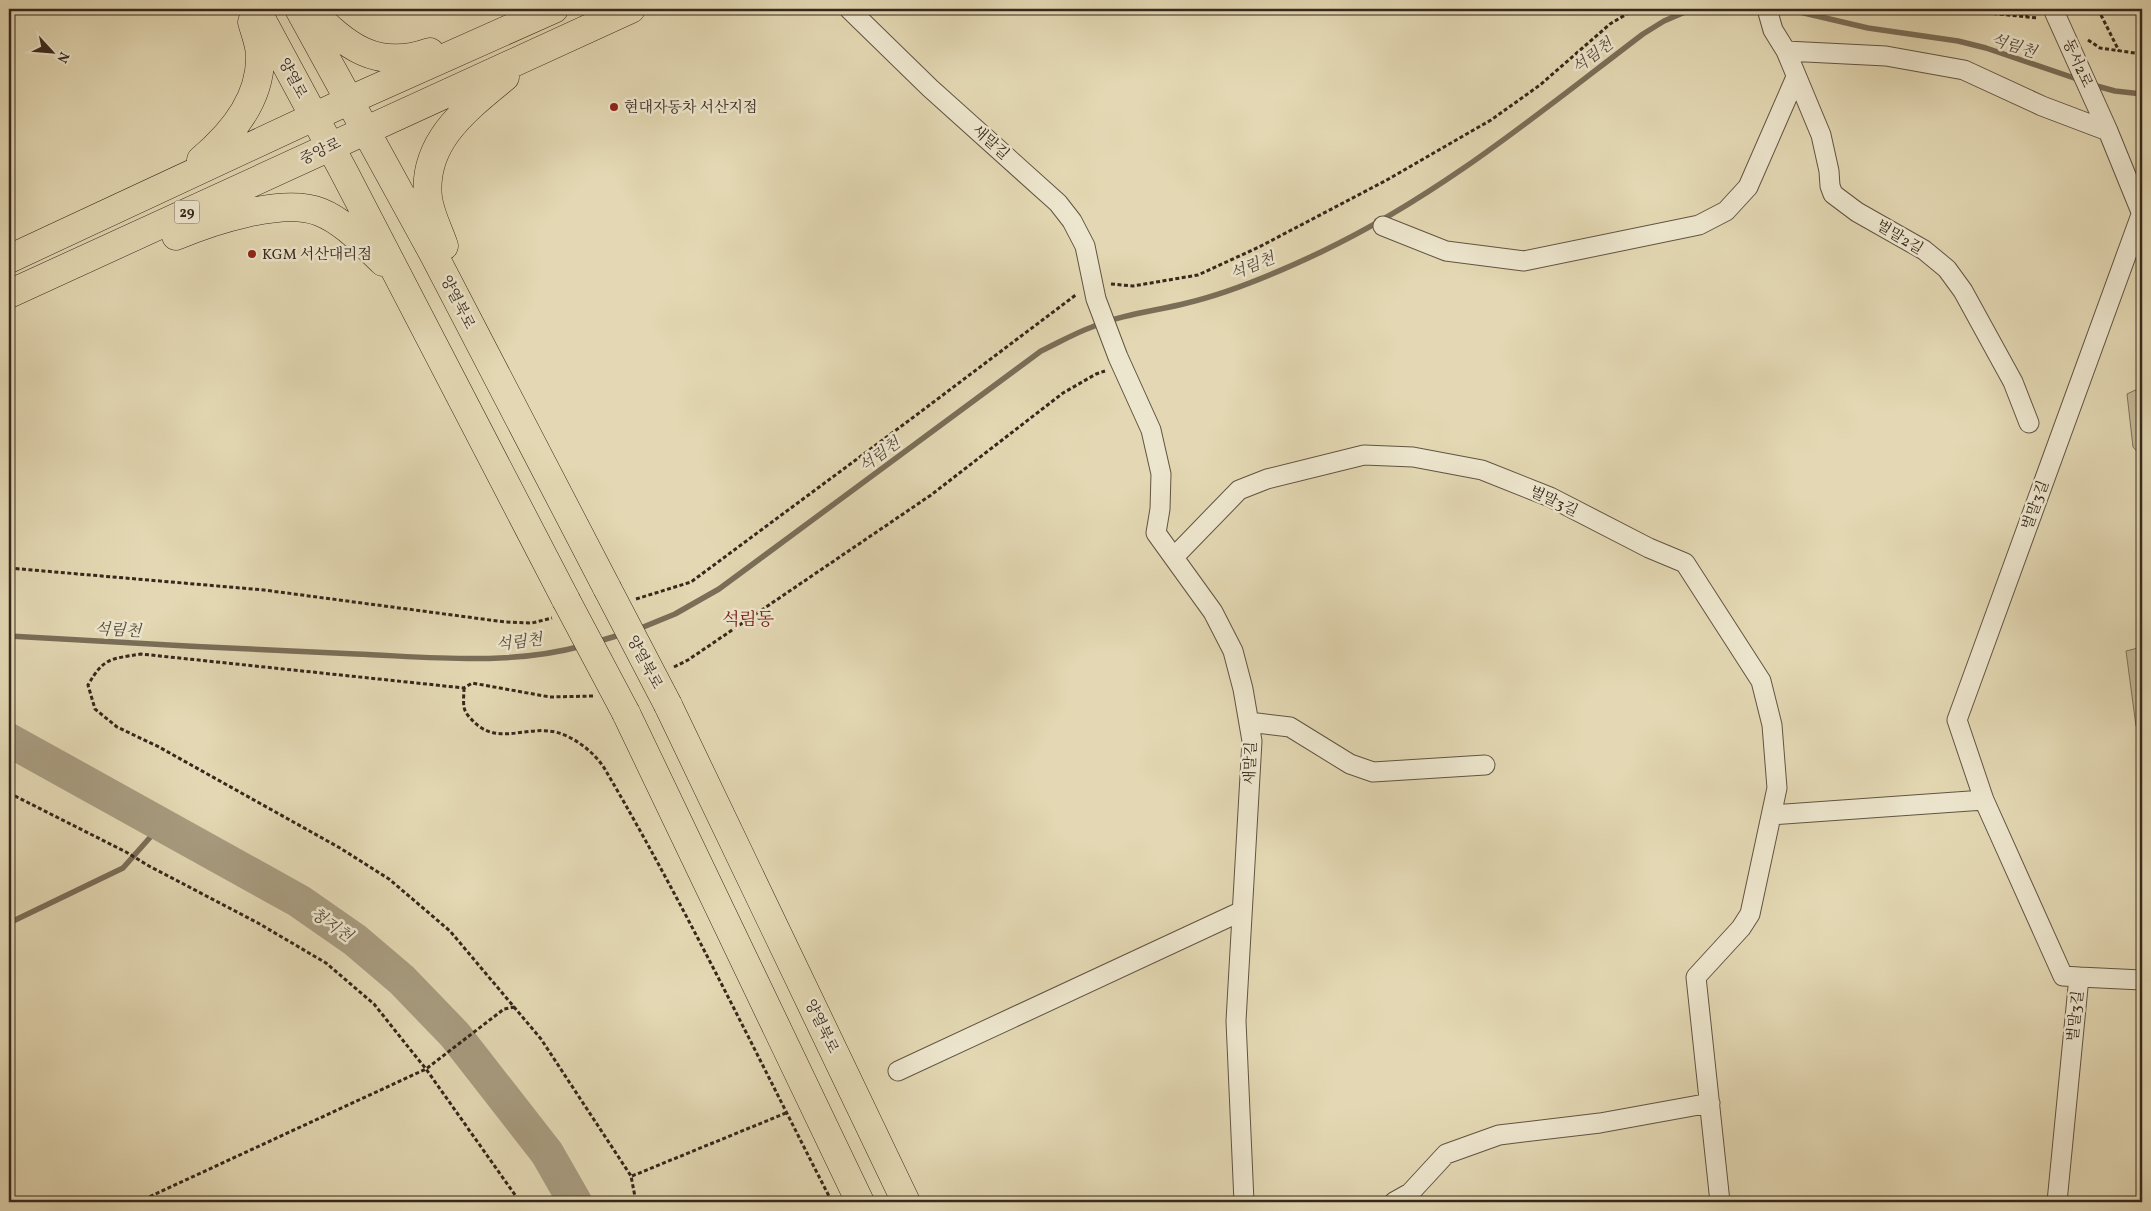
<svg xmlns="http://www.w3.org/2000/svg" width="2151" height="1211" font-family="Vollkorn,'Noto Serif KR',serif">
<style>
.green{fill:#c6ba99;stroke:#7e715a}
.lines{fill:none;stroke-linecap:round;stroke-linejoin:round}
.stream{stroke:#7a6e58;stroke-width:5.5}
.river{stroke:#a89c80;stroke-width:34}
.street-casing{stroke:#615442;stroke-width:21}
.primary-casing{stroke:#36281c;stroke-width:29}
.path{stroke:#36281c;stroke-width:3;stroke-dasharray:4 2.5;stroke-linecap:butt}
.street{stroke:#ede6ce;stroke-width:19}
.primary{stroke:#e3d8b3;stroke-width:28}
.primary-bridge-casing{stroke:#36281c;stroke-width:29;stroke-linecap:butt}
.primary-bridge{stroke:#e3d8b3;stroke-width:28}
.poi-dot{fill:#8f2418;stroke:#ede6ce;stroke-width:2}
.labels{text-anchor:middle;stroke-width:5;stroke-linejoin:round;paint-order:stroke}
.shield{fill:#ede6ce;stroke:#6d6151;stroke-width:1}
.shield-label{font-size:14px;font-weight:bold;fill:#36281c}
.street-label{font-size:15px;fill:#36281c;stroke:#ede6ce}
.poi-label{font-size:15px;fill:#36281c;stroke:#ede6ce;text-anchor:start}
.water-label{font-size:16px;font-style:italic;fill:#584b3a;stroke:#ede6ce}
.quarter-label{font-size:18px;fill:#7a1f14;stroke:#ede6ce}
</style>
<rect width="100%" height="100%" fill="#e3d8b3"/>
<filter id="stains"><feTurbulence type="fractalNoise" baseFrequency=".004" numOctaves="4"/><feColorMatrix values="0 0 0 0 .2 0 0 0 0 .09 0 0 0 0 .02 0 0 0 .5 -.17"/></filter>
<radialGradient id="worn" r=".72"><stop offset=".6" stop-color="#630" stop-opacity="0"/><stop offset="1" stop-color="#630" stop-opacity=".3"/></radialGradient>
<path class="green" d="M2142,387V457L2133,447L2127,394Z
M2142,647V724L2136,726L2126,651Z"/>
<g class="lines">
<path class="stream" d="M1787,9L1868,28L1958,41L1986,48L2080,80
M2093,85L2115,91L2142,94
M636,630L675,614L719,589L1041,351C1058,343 1075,333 1092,327C1123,314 1156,311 1187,303C1233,292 1279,272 1321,252C1439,196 1539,113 1643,34L1664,21L1692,9
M9,636C125,643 240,649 356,654C431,657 508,666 582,646
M596,642L623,634
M9,923L123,868L161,825"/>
<path class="river" d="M9,740L299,901L355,940L402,980L455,1035L547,1153L575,1202"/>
<g class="street-casing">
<path id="street" d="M849,9L930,88L1058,203L1072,221L1085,246L1096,299L1118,357L1151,430L1161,474L1160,509L1156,533L1213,612L1233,651L1243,689L1252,741L1236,1021L1244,1202
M1767,9L1773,30L1786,51L1821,135L1829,171L1830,186L1833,194L1857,212L1924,250L1947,269L1963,291L2013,382L2029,423
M2053,9L2108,131L2141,212
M1786,51L1886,56L1964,70L2042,106L2108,131
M1383,226L1446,251L1524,261L1699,225L1726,211L1748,187L1796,77
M1174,557L1239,490L1267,479L1364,455L1413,457L1482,470L1550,497L1649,548L1685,563L1761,681L1772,725L1777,788L1750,914L1741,928L1696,977L1720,1202
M1249,722L1290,727L1350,764L1373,772L1485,765
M1772,815L1984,800
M2079,977L2142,980
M898,1071L1242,911
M1394,1202L1410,1193L1446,1154L1499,1135L1600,1123L1710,1103
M2057,1202L2079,977L2063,976L1984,800L1957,720L2142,212"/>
</g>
<g class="primary-casing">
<path id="primary" d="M256,9L344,172L566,600
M299,9L434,255L607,588
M310,9C346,46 376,71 430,52
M201,160C232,134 261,100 260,56C260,45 255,33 252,22
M176,236C211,221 284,197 320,212C345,222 364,244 383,262
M444,246C439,231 430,214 428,198C422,142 466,109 505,77
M9,259L350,100L554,9
M9,294L631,9
M668,705L906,1202
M626,713L860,1202"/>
</g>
<path class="path" d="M1948,9L2038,18
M2024,9L2027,17
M2098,9L2119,51
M2088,40L2100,48L2142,54
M1111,284L1133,286L1198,275L1259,247L1385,181L1491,120L1540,85L1610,24L1635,9
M9,568L264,590L505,622L532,623L552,618
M636,599L691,582L911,419L1077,294
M674,667L688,660L931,495L1063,393L1096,374L1105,371
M464,688C464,694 463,701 464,707C465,713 470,718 474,722C496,744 523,728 549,731C571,733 596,753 606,771C688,911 758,1058 832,1202
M593,696L550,697L472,683L464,688L141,654C111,659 104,657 88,685L95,709L117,727L159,747L340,848L389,879L450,931L541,1039L631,1176L636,1202
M9,793L126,852L149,866L258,923L326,963L374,1004L405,1043L426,1069L520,1202
M632,1176L786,1113
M138,1202L426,1069L504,1009L515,1007"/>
<use href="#street" class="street"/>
<use href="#primary" class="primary"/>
<g class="primary-bridge-casing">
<path id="primary-bridge" d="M607,588L668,705
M566,600L626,713"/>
</g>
<use href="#primary-bridge" class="primary-bridge"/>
</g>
<g class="poi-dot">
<circle cx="614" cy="107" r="5"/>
<circle cx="252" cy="254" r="5"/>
</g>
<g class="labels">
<rect class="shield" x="174.5" y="200.5" width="25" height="23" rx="4"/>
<g class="shield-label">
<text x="187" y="217">29</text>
</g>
<g class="street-label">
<text transform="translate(2078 63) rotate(66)" y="5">동서2로</text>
<text transform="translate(293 78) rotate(62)" y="5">양열로</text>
<text transform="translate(991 142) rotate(42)" y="5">새말길</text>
<text transform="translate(320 151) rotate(-25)" y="5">중앙로</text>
<text transform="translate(1900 237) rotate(31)" y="5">벌말2길</text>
<text transform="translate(458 302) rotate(63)" y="5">양열북로</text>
<text transform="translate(1554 501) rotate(25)" y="5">벌말3길</text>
<text transform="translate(2035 505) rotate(-70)" y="5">벌말3길</text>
<text transform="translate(645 662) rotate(62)" y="5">양열북로</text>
<text transform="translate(1250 763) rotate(-88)" y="5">새말길</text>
<text transform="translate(2075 1016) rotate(-84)" y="5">벌말3길</text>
<text transform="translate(822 1026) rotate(64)" y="5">양열북로</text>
</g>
<g class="poi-label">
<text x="624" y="112">현대자동차 서산지점</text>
<text x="262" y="259">KGM 서산대리점</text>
</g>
<g class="water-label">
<text transform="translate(2014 45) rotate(18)" y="6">석림천</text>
<text transform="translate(1592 55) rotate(-37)" y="6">석림천</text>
<text transform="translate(1252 265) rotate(-22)" y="6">석림천</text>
<text transform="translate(879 454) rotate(-36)" y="6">석림천</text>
<text transform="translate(118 629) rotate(3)" y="6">석림천</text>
<text transform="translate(519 641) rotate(-7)" y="6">석림천</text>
<text transform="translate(332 924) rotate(35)" y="6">청지천</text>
</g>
<g class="quarter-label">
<text x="748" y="625">석림동</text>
</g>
</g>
<rect width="2151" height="1211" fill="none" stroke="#e3d8b3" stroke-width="30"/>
<rect x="10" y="10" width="2131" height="1191" fill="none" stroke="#36281c" stroke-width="2.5"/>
<rect x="15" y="15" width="2121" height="1181" fill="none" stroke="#36281c"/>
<g transform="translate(52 52) rotate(116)" stroke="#ede6ce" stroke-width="4" paint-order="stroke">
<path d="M0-4L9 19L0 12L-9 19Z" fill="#36281c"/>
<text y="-8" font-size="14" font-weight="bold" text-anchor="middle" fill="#36281c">N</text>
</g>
<rect width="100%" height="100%" filter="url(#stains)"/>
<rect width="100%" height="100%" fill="url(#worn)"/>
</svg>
